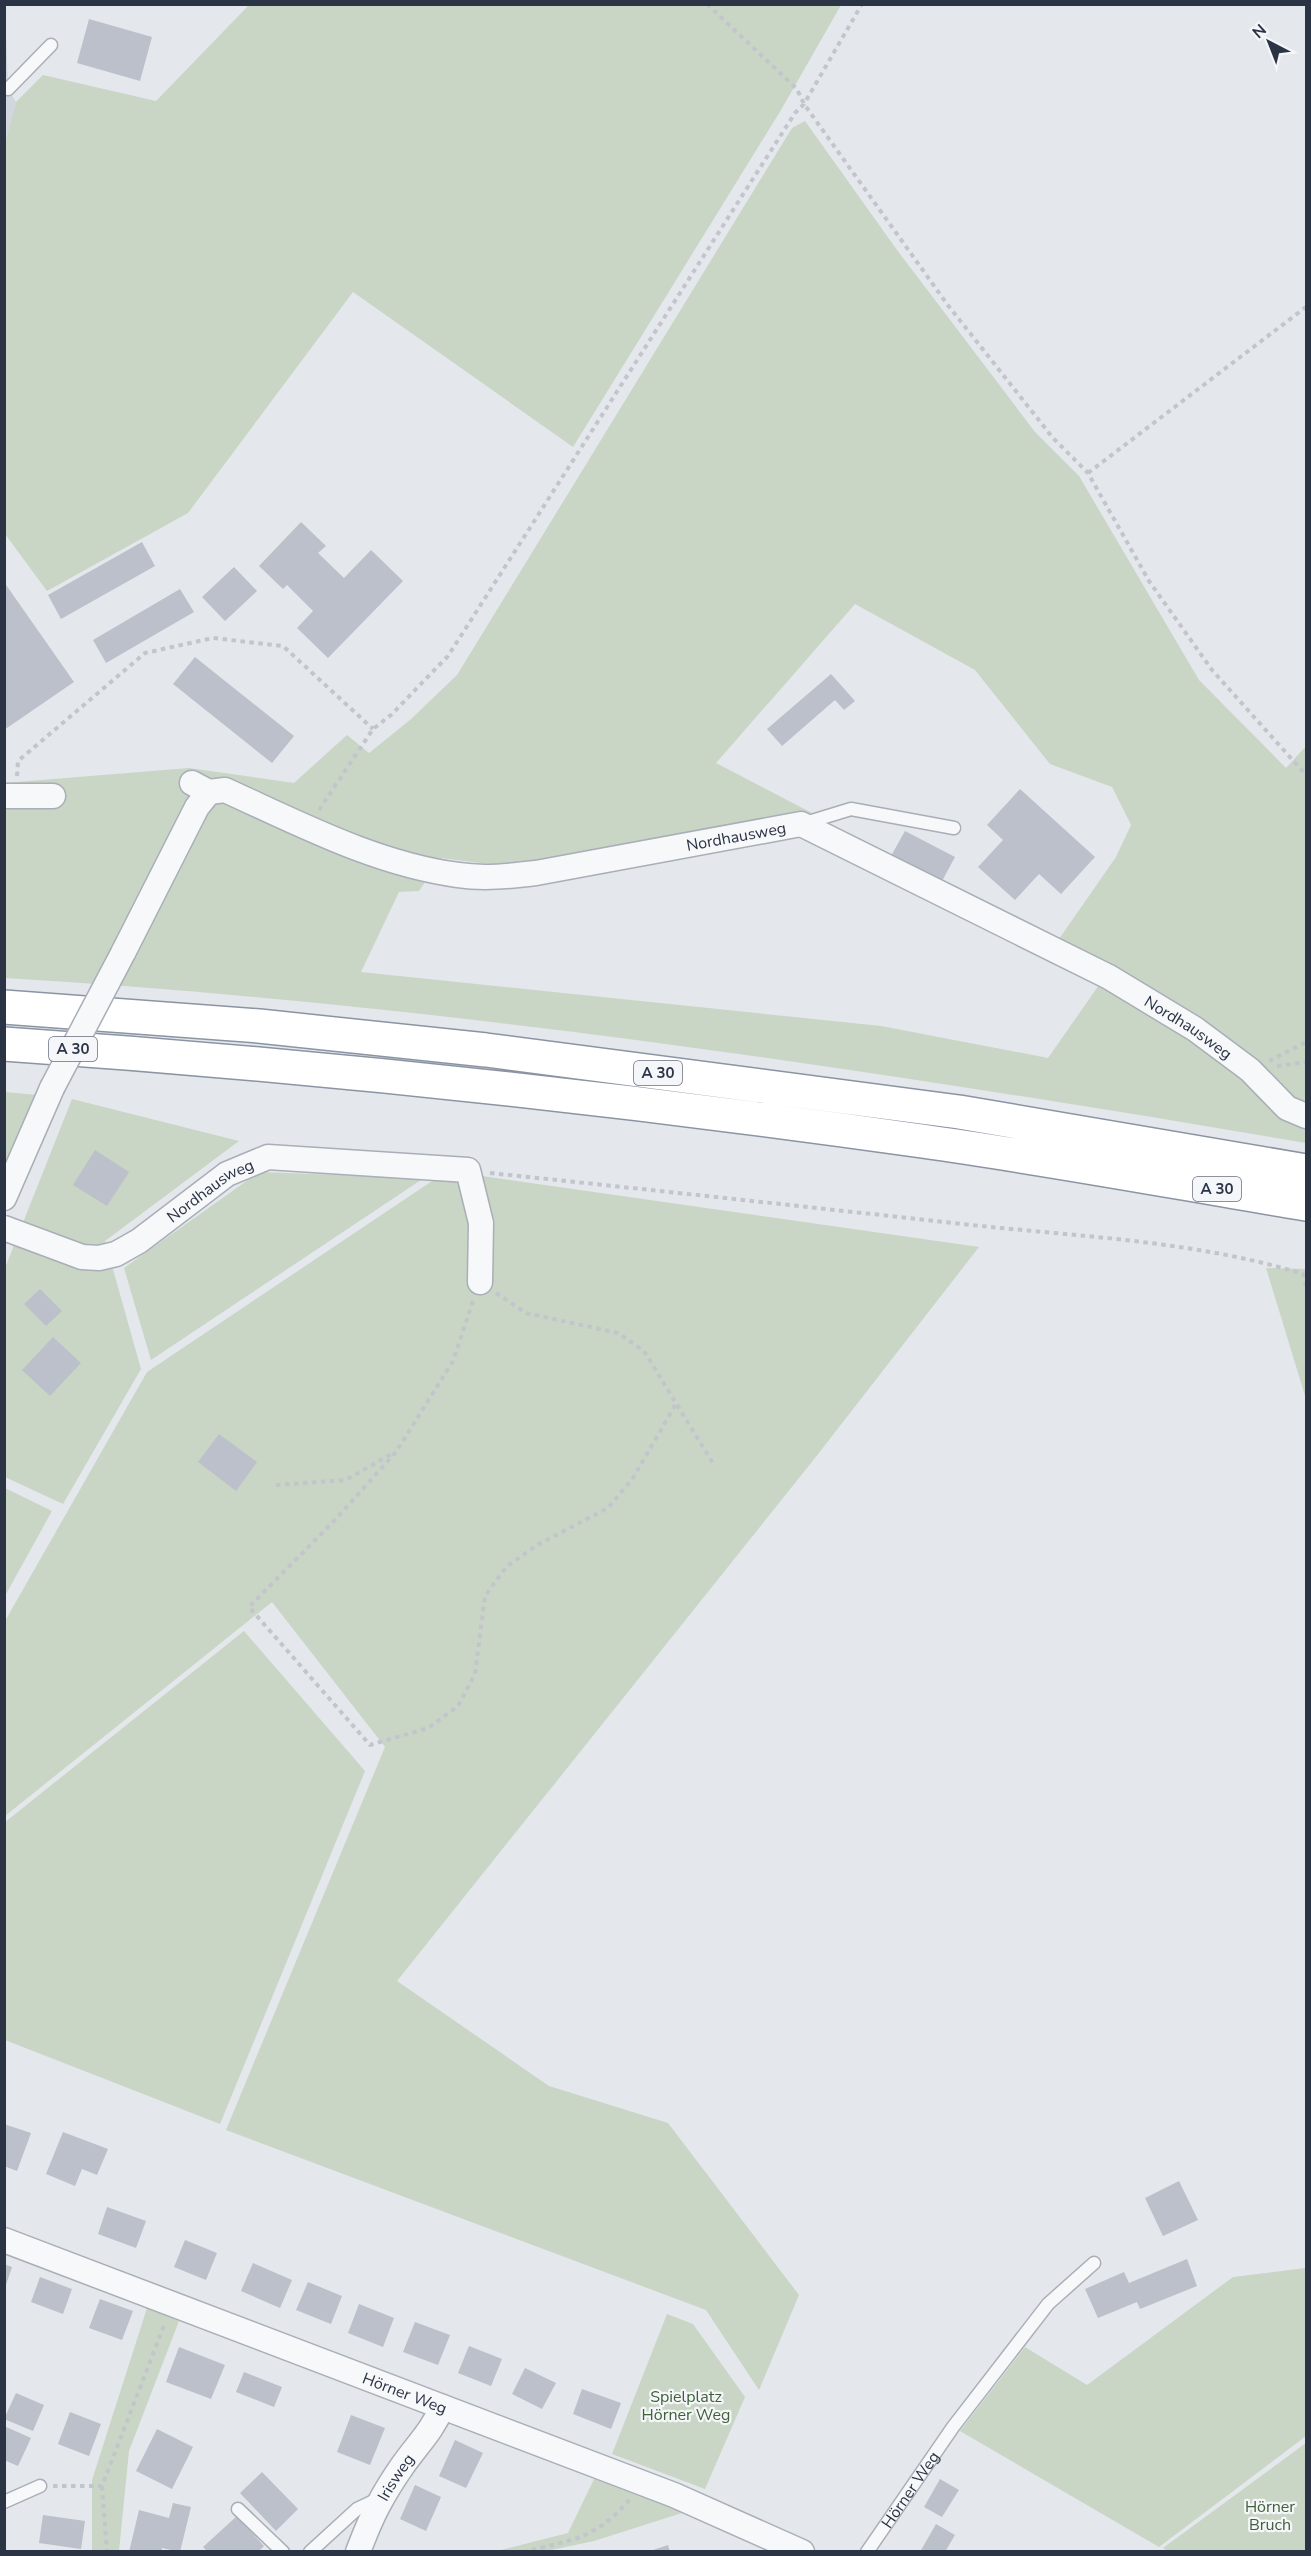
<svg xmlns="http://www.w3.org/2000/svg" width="1311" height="2556" font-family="'Nunito Sans',sans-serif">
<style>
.built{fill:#d2d6de}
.green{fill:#c9d6c5;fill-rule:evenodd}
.building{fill:#bbc0ca}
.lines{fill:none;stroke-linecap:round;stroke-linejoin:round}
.lane-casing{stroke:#a9aeb7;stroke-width:15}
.street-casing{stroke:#a9aeb7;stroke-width:27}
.highway-casing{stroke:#8b94a3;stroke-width:36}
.path{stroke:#c2c5cb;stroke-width:4;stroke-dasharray:4.5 4.5;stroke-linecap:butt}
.lane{stroke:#f7f8fa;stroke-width:12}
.street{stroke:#f7f8fa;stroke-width:24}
.highway{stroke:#fff;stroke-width:33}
.street-bridge-casing{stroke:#a9aeb7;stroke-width:27;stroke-linecap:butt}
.street-bridge{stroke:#f7f8fa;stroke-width:24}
.labels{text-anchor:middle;stroke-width:4.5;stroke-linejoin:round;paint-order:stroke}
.shield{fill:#f4f6f9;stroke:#676e7b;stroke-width:1.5}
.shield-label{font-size:15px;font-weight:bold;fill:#2b3445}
.street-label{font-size:16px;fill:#2b3445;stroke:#f4f6f9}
.park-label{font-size:16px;fill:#3f6138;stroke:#f4f6f9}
</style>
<rect width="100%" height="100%" fill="#e4e7ec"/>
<path class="built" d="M5,4L8,88L16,102L5,149Z"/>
<path class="green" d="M249,5H841L781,110L573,447L353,292L188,513L47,591L5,534L4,149L16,102L43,75L156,101Z
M805,121L897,250L1035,432L1079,476L1199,680L1286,768L1306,746V1143C875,1070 442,1004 5,978L4,783L189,768L294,783L347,735L369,753L410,720L457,675L792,128ZM855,604L975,670L1050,764L1112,787L1131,825L1116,857L1059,939L1139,980L1099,985L1048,1058L881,1026L361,972L399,892L419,891L441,858L513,867L812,813L716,763Z
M5,1092L37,1095L5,1178Z
M72,1099L239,1141L105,1241L141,1369L63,1504L5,1477V1268Z
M447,1171L979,1247L815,1458L397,1981L549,2086L668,2123L799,2295L759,2390L706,2310L226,2130L385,1747L272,1602L5,1816V1621L147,1372Z
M259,1172L424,1178L151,1360L124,1268Z
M1266,1268L1306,1269V1399Z
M5,1488L52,1511L5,1596Z
M244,1631L365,1771L220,2124L5,2040L4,1823Z
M1306,2268V2436L1159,2547L960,2431L1025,2347L1087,2385L1233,2277Z
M147,2308L179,2321L129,2451L119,2551H92V2480Z
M667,2314L693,2324L745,2397L705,2489L612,2454Z
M1306,2443V2551L1169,2552L1163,2548Z
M594,2479L685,2512L594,2541L547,2551L493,2552L568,2533Z"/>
<path class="building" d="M89,19L152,37L140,81L77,63Z
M301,522L326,546L318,553L344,578L371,550L403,581L328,658L297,628L313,611L287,585L283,589L259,566Z
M142,542L155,566L61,619L48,595Z
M234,567L257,591L225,621L202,597Z
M4,582L74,682L4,730Z
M180,589L194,612L106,663L93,640Z
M195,657L294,736L272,763L173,684Z
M831,674L855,701L844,710L835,700L782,746L767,729Z
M1020,789L1095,857L1061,894L1039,874L1015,900L978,867L1003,840L987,825Z
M905,831L955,857L941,883L891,856Z
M95,1150L129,1172L107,1206L73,1185Z
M40,1289L62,1311L46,1326L24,1304Z
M53,1337L81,1363L50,1396L22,1370Z
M219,1434L257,1462L236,1491L198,1462Z
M4,2124L31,2133L17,2171L4,2166Z
M63,2132L108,2149L97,2175L82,2169L75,2186L46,2174Z
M1179,2181L1198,2220L1163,2236L1145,2198Z
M107,2207L146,2221L136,2248L98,2234Z
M185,2240L217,2253L206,2280L174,2267Z
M1187,2259L1197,2286L1140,2309L1137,2302L1098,2318L1085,2289L1124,2272L1129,2283Z
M253,2263L292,2280L280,2308L241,2291Z
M4,2264L12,2267L5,2288L4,2287Z
M40,2277L72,2289L63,2314L31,2302Z
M308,2282L342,2296L331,2324L296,2310Z
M100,2299L133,2311L122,2340L89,2328Z
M359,2304L394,2318L383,2347L348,2333Z
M415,2322L450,2335L438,2365L403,2352Z
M469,2346L502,2359L491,2386L458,2373Z
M179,2347L225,2365L211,2399L166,2382Z
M525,2368L556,2383L542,2409L512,2394Z
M244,2372L282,2387L274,2407L236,2392Z
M582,2389L621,2403L611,2429L573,2414Z
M16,2393L44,2405L33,2431L4,2419Z
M70,2412L101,2424L89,2456L58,2444Z
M351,2415L385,2428L370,2465L337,2452Z
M4,2426L31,2438L18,2466L4,2460Z
M157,2429L193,2447L172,2489L136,2471Z
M455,2440L483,2453L466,2488L439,2476Z
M262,2472L298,2509L276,2531L240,2493Z
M940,2479L959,2490L942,2517L924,2507Z
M415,2485L441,2497L426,2531L400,2519Z
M173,2503L191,2507L180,2552L162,2548L161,2552H129L139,2510L169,2518Z
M43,2515L85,2521L81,2549L39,2543Z
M237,2516L264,2546L258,2552H208L203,2547Z
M936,2524L955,2535L945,2552H920Z
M668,2545L670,2552H650V2551Z"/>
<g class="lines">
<g class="lane-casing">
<g id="lane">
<path d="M4,88L8,89L51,45"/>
<path d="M802,824L851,809L954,828"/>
<path d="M4,2502L40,2486"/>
<path d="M238,2509L283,2552"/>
<path d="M310,2552L357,2509L378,2499"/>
<path id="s1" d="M867,2552L953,2427L1048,2304L1094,2263"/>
</g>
</g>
<g class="street-casing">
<g id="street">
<path id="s2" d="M192,783L209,792L225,790C300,824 376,864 458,875C484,879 510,876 536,873L801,824L1109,977L1195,1029L1250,1070L1287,1108L1306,1116"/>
<path d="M4,796H53"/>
<path d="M123,953L197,807L209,792"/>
<path d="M4,1198L52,1088"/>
<path id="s3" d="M4,1228L82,1257L99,1258L116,1254L139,1241L227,1174L268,1157L468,1170L481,1223L480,1282"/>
<path id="s4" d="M4,2240L674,2495L802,2552"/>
<path id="s5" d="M358,2552C371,2517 382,2495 403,2465C417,2445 433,2430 442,2407"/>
</g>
</g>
<g class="highway-casing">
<path id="highway" d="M4,1007L259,1026L486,1050L959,1112L1306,1171
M4,1044C312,1065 618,1098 922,1141C1051,1159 1179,1183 1306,1204"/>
</g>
<path class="path" d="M707,4L797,89L804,104L947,304L1053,438L1088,473L1149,581L1212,670L1306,775
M1088,473L1306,307
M17,776L18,761L145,653L213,638L283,646L373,729
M319,810L373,729L391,715L448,656L795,113L804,104L862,4
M1269,1061L1306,1042
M1277,1066L1306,1062
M490,1173C653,1190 817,1208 981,1226C1087,1237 1200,1242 1303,1274L1306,1286
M496,1293L526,1313L618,1333L644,1351L714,1465
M473,1301L453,1361L396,1452L334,1521L249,1607L370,1745L428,1728L458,1706L475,1674L485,1596L507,1566L539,1544L608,1508L633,1478L677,1402
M276,1485L346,1480L393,1453
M53,2486H102L165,2323
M102,2486L107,2552
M523,2552C572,2540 596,2539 630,2499"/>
<use href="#lane" class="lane"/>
<use href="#street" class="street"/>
<use href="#highway" class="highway"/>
<g class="street-bridge-casing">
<path id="street-bridge" d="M52,1088L123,953"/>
</g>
<use href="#street-bridge" class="street-bridge"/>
</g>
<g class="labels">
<g class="shield">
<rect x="49" y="1037" width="48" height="24" rx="4.5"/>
<rect x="634" y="1061" width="48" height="24" rx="4.5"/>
<rect x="1193" y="1177" width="48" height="24" rx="4.5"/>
</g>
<g class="shield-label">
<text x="73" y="1054">A 30</text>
<text x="658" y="1078">A 30</text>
<text x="1217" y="1194">A 30</text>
</g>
<g class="street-label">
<text dy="6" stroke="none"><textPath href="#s2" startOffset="566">Nordhausweg</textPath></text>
<text dy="6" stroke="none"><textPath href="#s2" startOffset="1070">Nordhausweg</textPath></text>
<text dy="6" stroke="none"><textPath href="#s3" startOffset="232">Nordhausweg</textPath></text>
<text dy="6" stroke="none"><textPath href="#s4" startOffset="429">Hörner Weg</textPath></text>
<text dy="6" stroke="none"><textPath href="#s5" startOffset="84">Irisweg</textPath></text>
<text dy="6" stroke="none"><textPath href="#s1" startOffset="76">Hörner Weg</textPath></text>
</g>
<g class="park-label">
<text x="686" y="2402">Spielplatz<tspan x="686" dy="18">Hörner Weg</tspan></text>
<text x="1270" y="2512">Hörner<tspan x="1270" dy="18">Bruch</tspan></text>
</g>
</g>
<rect width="1311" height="2556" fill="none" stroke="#2b3445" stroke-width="12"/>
<g transform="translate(1269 42) rotate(318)" stroke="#f4f6f9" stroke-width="4.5" paint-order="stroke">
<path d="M0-4.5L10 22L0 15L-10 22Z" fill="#2b3445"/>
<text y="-9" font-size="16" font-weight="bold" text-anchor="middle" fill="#2b3445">N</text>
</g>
</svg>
